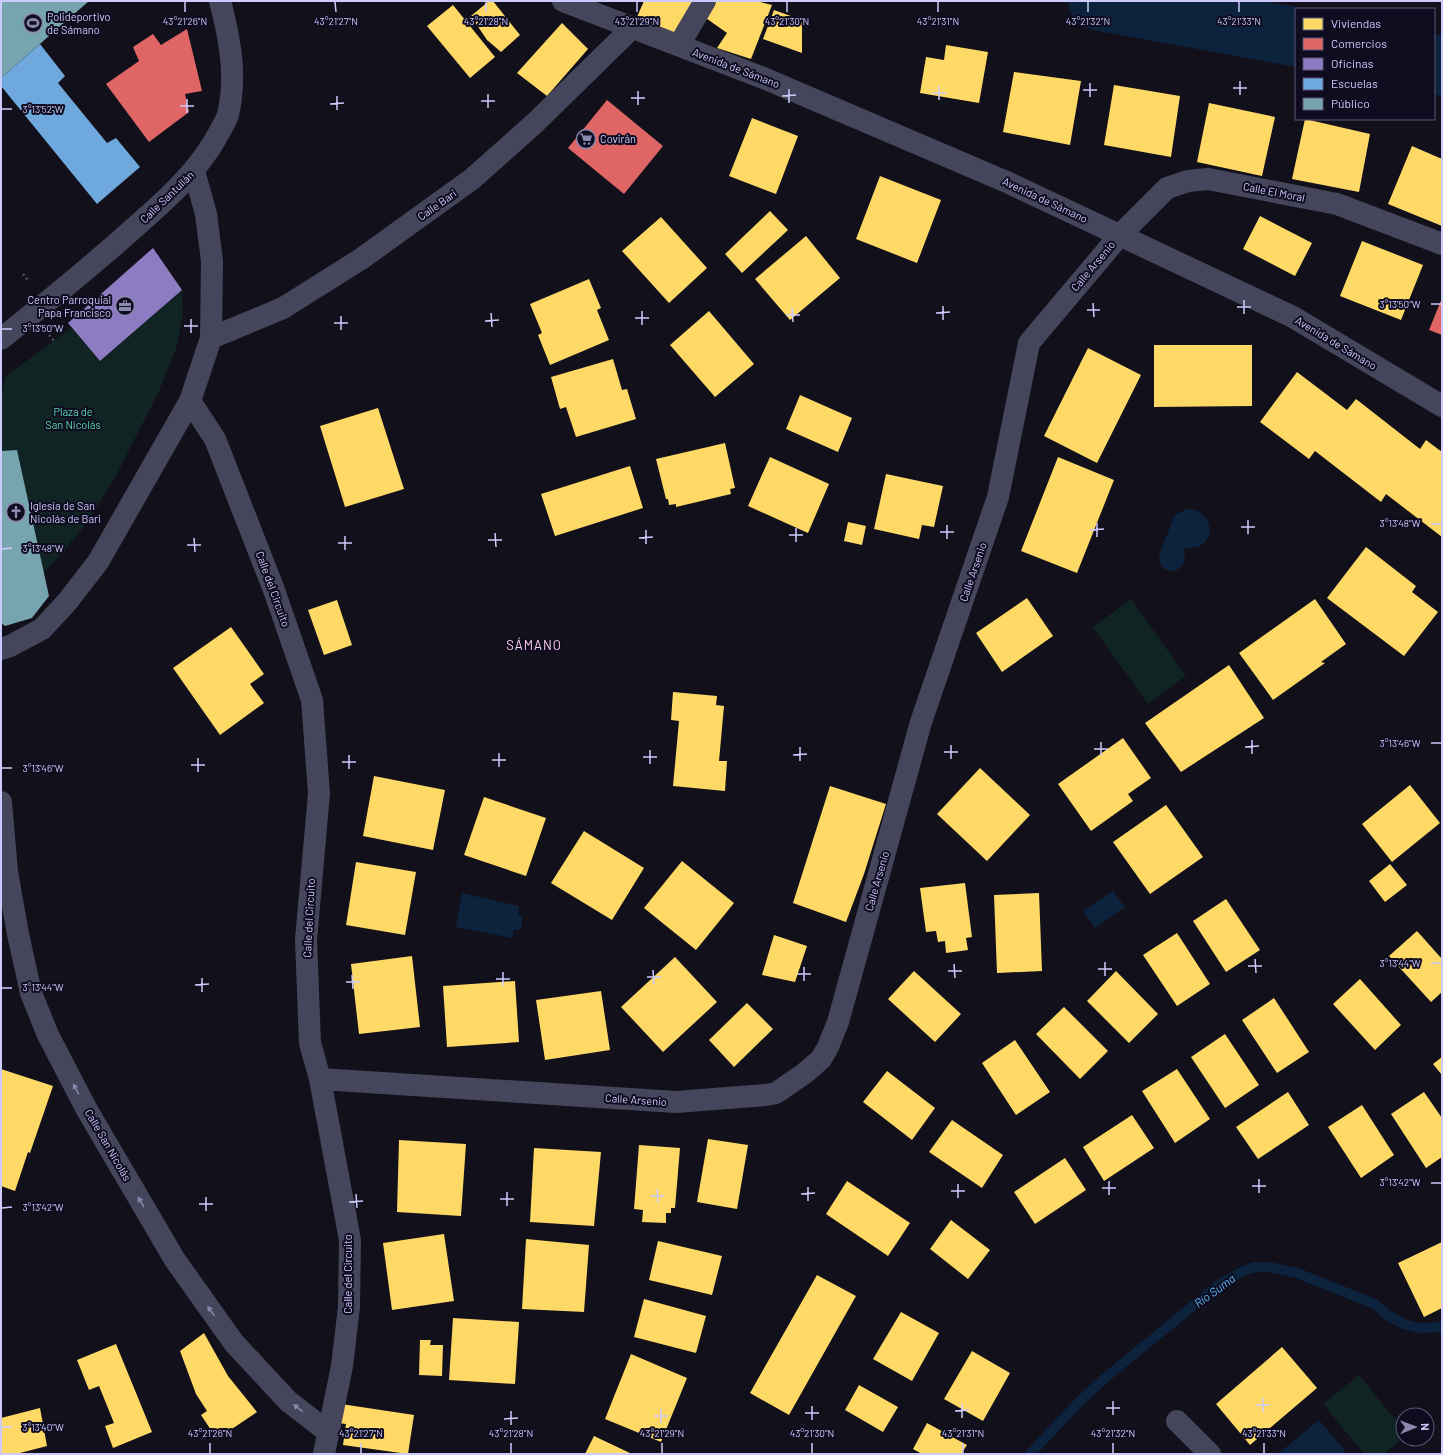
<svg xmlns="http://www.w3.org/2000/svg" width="1443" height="1455" font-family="Barlow,sans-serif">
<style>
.green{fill:#102424}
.water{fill:#0d223d}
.homes{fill:#ffd966}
.shops{fill:#e06666}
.offices{fill:#8e7cc3}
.schools{fill:#6fa8dc}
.public{fill:#76a5af}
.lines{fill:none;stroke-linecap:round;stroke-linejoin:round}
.stream{stroke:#0d223d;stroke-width:10}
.river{stroke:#0d223d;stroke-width:59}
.path{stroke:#475661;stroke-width:2.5;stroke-dasharray:2 3;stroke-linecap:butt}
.minor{stroke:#45465b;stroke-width:22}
.oneway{fill:#8988ac}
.ticks{fill:none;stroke:#cdcafe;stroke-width:1.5}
.labels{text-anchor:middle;stroke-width:4;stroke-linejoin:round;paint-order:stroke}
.poi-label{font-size:11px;fill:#cdcafe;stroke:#0e0c1e;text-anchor:start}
.street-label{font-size:11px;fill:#cdcafe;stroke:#0e0c1e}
.park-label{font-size:11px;fill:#59dbb3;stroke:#0e0c1e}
.water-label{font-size:12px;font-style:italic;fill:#5bbbfb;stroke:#0e0c1e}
.quarter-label{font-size:13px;letter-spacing:1px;fill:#feccef;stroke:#0e0c1e}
.ticks-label{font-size:10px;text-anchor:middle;fill:#cdcafe;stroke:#0e0c1e;stroke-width:4;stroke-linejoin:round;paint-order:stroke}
</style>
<rect width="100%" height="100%" fill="#12101a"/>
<path class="green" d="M182,290L183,314L177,346L159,391L117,474L85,526L44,573L17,450L1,451V393L6,376L71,328L100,361Z
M1131,599L1186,676L1148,704L1093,627Z
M1359,1375L1403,1429V1438L1384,1454H1364L1323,1404Z"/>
<path class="water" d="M1188,509C1206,509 1218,530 1203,544C1197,549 1189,546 1183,550C1194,576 1153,578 1160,553L1173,519L1176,514Z
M1113,891L1125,907L1095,928L1083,911Z
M462,893L519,906L518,914L522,917V925L519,930H514L512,938L456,927Z
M1319,1420L1345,1451L1342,1454H1278Z"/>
<path class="homes" d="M489,1H493L520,35L501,52L487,40L471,16Z
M644,1H703L701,7L692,2L676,35L637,17Z
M712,1H756L772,5L751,59L717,48L727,33L703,16Z
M453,5L495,57L470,78L427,26Z
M774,10L802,20V53L763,39Z
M562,23L588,49L547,96L517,73Z
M946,45L988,52L979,103L920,93L926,57L944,60Z
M1014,72L1081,81L1070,145L1003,132Z
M1114,85L1180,96L1171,157L1104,145Z
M1209,103L1275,117L1262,176L1197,162Z
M752,118L798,136L776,194L729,176Z
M1305,119L1370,134L1359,192L1292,179Z
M1412,146L1442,159V226L1388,204Z
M880,176L941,200L917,263L856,239Z
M770,211L788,230L742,273L725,254Z
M1260,216L1312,243L1295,276L1243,249Z
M661,217L707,268L669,303L622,251Z
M806,236L840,278L790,320L755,279Z
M1362,241L1423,265L1401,320L1340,296Z
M589,279L601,308L597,310L609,340L550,365L538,335L542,333L530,304Z
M709,311L754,364L715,397L670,345Z
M1154,345H1252V406L1154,407Z
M1088,348L1141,375L1097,463L1044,436Z
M613,359L622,390L627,389L636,419L576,437L566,407L560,409L551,377Z
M1297,372L1347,410L1356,399L1420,449L1426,440L1442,452V537L1386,494L1381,502L1315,451L1309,459L1260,422Z
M800,395L852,418L838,452L786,429Z
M378,408L404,489L345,507L320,426Z
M725,443L735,488L730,489L731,494L676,507V504L669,505L668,499H666L656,459Z
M770,457L829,484L808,533L748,506Z
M1058,457L1114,480L1077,573L1021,551Z
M630,466L643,508L555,536L541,494Z
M886,474L943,486L934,527L922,525L919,539L874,529Z
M848,522L866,526L862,545L844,541Z
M1366,547L1416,586L1412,592L1438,612L1404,656L1327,598Z
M1027,598L1053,636L1002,672L976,633Z
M1315,599L1346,644L1321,662L1325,663L1273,700L1239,653Z
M337,600L352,645L324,655L308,610Z
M231,627L264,674L250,684L264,703L220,735L173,668Z
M1229,665L1264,718L1181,772L1145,723Z
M673,692L717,696L716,705L724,706L719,761H727L725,791L673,786L679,721L671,720Z
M1123,738L1151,778L1128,794L1133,801L1091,831L1058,784Z
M980,768L1030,815L987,861L937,814Z
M374,776L445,790L433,850L363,836Z
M1410,785L1440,823L1392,862L1362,824Z
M830,786L886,804L864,874L846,922L793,903Z
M484,797L546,818L526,876L464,855Z
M1166,805L1203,857L1150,894L1113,842Z
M584,831L644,868L612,920L551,883Z
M682,861L734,903L696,950L644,908Z
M356,862L416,872L405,935L346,925Z
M1390,864L1407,885L1385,902L1369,881Z
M965,883L972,937L966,938L968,950L946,953L945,941L938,942L936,931L926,932L920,888Z
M1039,893L1042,971L997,973L994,895Z
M1226,899L1260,950L1226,972L1193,921Z
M1417,931L1442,959V992L1431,1002L1389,956Z
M1177,933L1210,984L1177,1006L1143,955Z
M774,935L807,946L795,982L762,975Z
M412,956L420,1027L359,1034L351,964Z
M675,957L717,1002L663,1052L621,1007Z
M914,971L961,1014L935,1042L888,999Z
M1116,971L1158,1014L1129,1043L1087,1001Z
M1360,979L1401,1025L1375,1050L1333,1004Z
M515,981L519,1042L447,1047L443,986Z
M601,991L610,1050L545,1060L536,1000Z
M1274,998L1309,1052L1277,1073L1242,1020Z
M747,1003L773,1029L734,1067L709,1040Z
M1064,1007L1108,1051L1080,1079L1036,1034Z
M1225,1034L1259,1085L1225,1108L1191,1057Z
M1015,1040L1050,1092L1016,1115L982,1063Z
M1442,1057V1075L1433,1064Z
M1,1069L53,1086L30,1153L28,1152L15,1191L1,1186Z
M1177,1069L1210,1119L1175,1143L1142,1091Z
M887,1071L935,1108L912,1140L863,1102Z
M1288,1092L1309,1125L1258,1159L1236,1127Z
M1424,1092L1442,1118V1157L1426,1168L1391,1114Z
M1362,1105L1394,1155L1361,1178L1328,1127Z
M1132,1115L1154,1148L1104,1181L1083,1147Z
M952,1120L1003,1155L982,1188L929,1152Z
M708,1139L748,1145L737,1209L697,1202Z
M399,1140L466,1144L461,1216L397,1212Z
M639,1145L680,1148L675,1208H671V1213H666V1223L642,1222L643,1210L634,1209Z
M534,1148L601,1152L594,1226L530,1222Z
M1065,1158L1086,1190L1035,1224L1014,1192Z
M847,1181L910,1223L888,1256L826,1214Z
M951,1220L990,1250L968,1279L930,1249Z
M444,1234L454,1301L392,1310L383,1243Z
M526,1239L589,1245L584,1312L522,1309Z
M658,1241L722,1256L712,1295L649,1280Z
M1442,1242V1308L1424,1317L1398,1263Z
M817,1275L856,1296L789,1415L750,1393Z
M644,1299L706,1316L696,1353L634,1337Z
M901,1312L939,1333L912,1381L873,1359Z
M453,1318L519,1322L515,1384L449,1380Z
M204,1333L228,1376L257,1412L217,1439L201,1415L207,1411L196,1394L180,1351Z
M420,1340H431L430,1345H443L442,1376L419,1375Z
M116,1344L152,1432L113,1448L105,1426L114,1423L99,1386L89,1390L77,1360Z
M1282,1347L1317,1388L1250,1445L1216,1404Z
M972,1351L1010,1373L983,1421L944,1399Z
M631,1354L687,1378L661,1442L605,1419Z
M859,1385L898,1407L883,1432L845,1410Z
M341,1404L414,1415L408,1454L343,1445L346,1424L338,1423Z
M40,1408L47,1446L16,1454H1V1418Z
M927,1423L967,1445L961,1454H922L913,1449Z
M594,1436L632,1454H585Z"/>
<path class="shops" d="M187,29L202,91L185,94L189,112L149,142L106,84L139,61L133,47L153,34L161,45Z
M607,100L663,146L624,194L568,148Z
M1442,298V335L1429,330Z"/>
<path class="offices" d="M153,248L182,290L100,361L68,323Z"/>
<path class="schools" d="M40,44L65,76L58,83L107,143L116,138L140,167L97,204L1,86V78Z"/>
<path class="public" d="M1,1H89L1,78Z
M17,450L49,596L32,618L5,626L1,623V451Z"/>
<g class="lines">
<path class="stream" d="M1030,1454L1082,1399L1111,1373L1220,1284L1243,1271L1255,1267H1269L1297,1273L1375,1304L1387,1315L1404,1324L1419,1328L1442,1327"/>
<path class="river" d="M1098,1L1296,37
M1434,64L1442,66"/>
<path class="path" d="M23,274L28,280
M49,335L54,341"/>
<path class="minor" d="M563,1L766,79L1009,183L1293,317L1442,406
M679,45L705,1
M211,338L283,308L361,259L472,179L536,122L632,28
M1,339C46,303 91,267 134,228C166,200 200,170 220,131C223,126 226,120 228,115C237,76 230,39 220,1
M190,401L215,439L274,590L312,700L319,793L306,940L310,1043L320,1079L350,1240L349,1307L342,1366L324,1454
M1,649L10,646L42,629L67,602L98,562L190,401L211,338L212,261L206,214L194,171
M1,802L7,872L18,934L31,993L48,1035L87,1110L175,1260L234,1343L288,1401L328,1432
M320,1079L676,1102L766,1095L776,1093L805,1073L821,1059L828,1047L838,1022L921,722L998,497L1029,343L1120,235L1167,188L1188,181L1208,179L1337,204L1442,244
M1177,1421L1210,1454"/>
</g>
<defs><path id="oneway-solid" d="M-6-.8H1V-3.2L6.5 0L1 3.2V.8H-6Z"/></defs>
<g class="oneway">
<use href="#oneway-solid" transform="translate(76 1089) rotate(-117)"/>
<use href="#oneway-solid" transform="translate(141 1202) rotate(-120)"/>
<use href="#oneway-solid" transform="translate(211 1311) rotate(-126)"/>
<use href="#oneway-solid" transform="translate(298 1408) rotate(-142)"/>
</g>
<path class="ticks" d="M185,2V12M335,2L336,12M486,2V12M637,2V12M787,2V12M938,2V12M1088,2V12M1239,2V12M1240,81V95M1090,83V97M939,86V100M1233,88H1247M789,89V103M1083,90H1097M638,91V105M932,93H946M488,94V108M337,96V110M782,96L796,95M631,98H645M187,99V113M481,101H495M330,104L344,103M180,106H194M2,109H12M1244,300V314M1093,303L1094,317M1431,304H1441M943,306V320M1237,307H1251M792,308L793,322M1087,310H1100M642,311V325M491,313L492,327M936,313L950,312M786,315H800M341,316V330M635,318H649M191,319V333M485,321L499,320M334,323H348M184,326H198M2,329H12M1248,520V534M1097,523V537M1431,524H1441M947,525V539M1241,527H1255M796,528V542M646,530V544M1090,530L1104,529M940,532H954M495,533L496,547M789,535H803M345,536V550M194,538L195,552M639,538L653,537M488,540H502M338,543H352M187,545H201M2,549L12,548M1252,740V754M1101,742V756M1431,743H1441M951,745V759M800,747V761M1245,747L1259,746M1094,749H1108M650,750V764M944,752H958M499,753V767M349,755V769M793,755L807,754M643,757H657M198,758V772M492,760H506M342,762H356M191,765H205M2,768H12M1255,959L1256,973M1105,962V976M1431,963H1441M954,964L955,978M1248,966H1262M804,967V981M1098,969H1112M653,970L654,984M948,971H962M503,972V986M797,974H811M352,975L353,989M647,977H661M202,978V992M496,979H510M346,982H360M195,985L209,984M2,988H12M1259,1179V1193M1109,1181V1195M1431,1183H1441M958,1184V1198M1252,1186H1266M808,1187V1201M1102,1188H1116M657,1189L658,1203M951,1191H965M507,1192V1206M356,1194L357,1208M801,1194L815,1193M650,1196H664M206,1197V1211M500,1199H514M349,1202L363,1201M199,1204H213M2,1208L12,1207M1263,1398V1412M1113,1401V1415M962,1404V1418M1256,1405H1270M812,1406V1420M1106,1408H1120M661,1409V1423M511,1411V1425M955,1411L969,1410M805,1413H819M654,1416H668M504,1419L518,1418M2,1427H12M210,1443V1453M361,1443V1453M511,1443V1453M662,1443V1453M812,1443V1453M963,1443V1453M1113,1443V1453M1264,1443V1453"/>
<defs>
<g id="stadium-ring" transform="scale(1)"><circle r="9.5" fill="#0e0c1e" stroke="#8c89ae" stroke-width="1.5"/><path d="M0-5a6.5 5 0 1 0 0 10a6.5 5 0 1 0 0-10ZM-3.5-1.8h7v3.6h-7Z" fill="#8c89ae"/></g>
<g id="supermarket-ring" transform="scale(1)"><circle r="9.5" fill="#0e0c1e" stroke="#8c89ae" stroke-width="1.5"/><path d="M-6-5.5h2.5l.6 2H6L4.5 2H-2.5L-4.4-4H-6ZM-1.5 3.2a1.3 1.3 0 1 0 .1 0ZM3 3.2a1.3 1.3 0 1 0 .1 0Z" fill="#8c89ae"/></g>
<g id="office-ring" transform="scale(1)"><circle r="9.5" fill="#0e0c1e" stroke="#8c89ae" stroke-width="1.5"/><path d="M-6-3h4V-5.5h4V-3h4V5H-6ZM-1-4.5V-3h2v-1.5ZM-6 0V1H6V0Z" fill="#8c89ae"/></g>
<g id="church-ring" transform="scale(1)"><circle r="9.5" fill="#0e0c1e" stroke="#8c89ae" stroke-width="1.5"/><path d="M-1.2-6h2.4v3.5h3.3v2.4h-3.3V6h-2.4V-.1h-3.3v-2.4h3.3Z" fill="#8c89ae"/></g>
</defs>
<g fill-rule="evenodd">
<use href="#stadium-ring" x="33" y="23"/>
<use href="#supermarket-ring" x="586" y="139"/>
<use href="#office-ring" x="125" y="306"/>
<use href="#church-ring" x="16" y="512"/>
</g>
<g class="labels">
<g class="poi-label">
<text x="47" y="21">Polideportivo<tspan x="47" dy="13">de Sámano</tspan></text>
<text x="600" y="143">Covirán</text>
<text x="111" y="304" text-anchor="end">Centro Parroquial<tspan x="111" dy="13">Papa Francisco</tspan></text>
<text x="30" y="510">Iglesia de San<tspan x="30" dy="13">Nicolás de Bari</tspan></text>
</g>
<g class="street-label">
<text transform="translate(736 68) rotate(21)" y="4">Avenida de Sámano</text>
<text transform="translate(1274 192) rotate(11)" y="4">Calle El Moral</text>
<text transform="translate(167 197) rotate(-44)" y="4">Calle Santullán</text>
<text transform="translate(1045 200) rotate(25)" y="4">Avenida de Sámano</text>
<text transform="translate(437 205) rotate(-35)" y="4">Calle Bari</text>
<text transform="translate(1093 266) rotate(-50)" y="4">Calle Arsenio</text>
<text transform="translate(1336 343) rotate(31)" y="4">Avenida de Sámano</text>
<text transform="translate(973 572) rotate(-71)" y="4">Calle Arsenio</text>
<text transform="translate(273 589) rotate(70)" y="4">Calle del Circuito</text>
<text transform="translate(877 881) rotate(-74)" y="4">Calle Arsenio</text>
<text transform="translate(309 918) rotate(-87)" y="4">Calle del Circuito</text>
<text transform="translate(636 1100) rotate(4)" y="4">Calle Arsenio</text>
<text transform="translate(108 1145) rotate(60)" y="4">Calle San Nicolás</text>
<text transform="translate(348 1274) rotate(-90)" y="4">Calle del Circuito</text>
</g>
<g class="park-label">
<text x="73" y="416">Plaza de<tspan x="73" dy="13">San Nicolás</tspan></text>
</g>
<g class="water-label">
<text transform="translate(1215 1291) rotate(-36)" y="4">Río Suma</text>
</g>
<g class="quarter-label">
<text x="534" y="650">SÁMANO</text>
</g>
</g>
<g class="ticks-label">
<text x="185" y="25">43°21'26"N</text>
<text x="336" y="25">43°21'27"N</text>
<text x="486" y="25">43°21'28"N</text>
<text x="637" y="25">43°21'29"N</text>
<text x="787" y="25">43°21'30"N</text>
<text x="938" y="25">43°21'31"N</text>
<text x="1088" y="25">43°21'32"N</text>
<text x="1239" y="25">43°21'33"N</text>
<text x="43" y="113">3°13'52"W</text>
<text x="1400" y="308">3°13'50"W</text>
<text x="43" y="332">3°13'50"W</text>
<text x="1400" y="527">3°13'48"W</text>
<text x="43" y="552">3°13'48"W</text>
<text x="1400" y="747">3°13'46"W</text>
<text x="43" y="772">3°13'46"W</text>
<text x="1400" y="967">3°13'44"W</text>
<text x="43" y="991">3°13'44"W</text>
<text x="1400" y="1186">3°13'42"W</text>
<text x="43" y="1211">3°13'42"W</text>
<text x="43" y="1431">3°13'40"W</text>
<text x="210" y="1437">43°21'26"N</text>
<text x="361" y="1437">43°21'27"N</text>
<text x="511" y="1437">43°21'28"N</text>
<text x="662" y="1437">43°21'29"N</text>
<text x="812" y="1437">43°21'30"N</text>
<text x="963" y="1437">43°21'31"N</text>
<text x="1113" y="1437">43°21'32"N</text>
<text x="1264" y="1437">43°21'33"N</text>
</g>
<rect width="1443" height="1455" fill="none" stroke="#cdcafe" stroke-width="4"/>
<rect x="1295" y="8" width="140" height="112" fill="#0e0c1e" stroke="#5a5878"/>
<rect x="1303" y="18" width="20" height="12" fill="#ffd966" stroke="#5a5878"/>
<text x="1331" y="28" font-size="12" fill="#cdcafe">Viviendas</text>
<rect x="1303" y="38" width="20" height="12" fill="#e06666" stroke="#5a5878"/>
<text x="1331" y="48" font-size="12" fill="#cdcafe">Comercios</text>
<rect x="1303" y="58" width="20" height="12" fill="#8e7cc3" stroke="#5a5878"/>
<text x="1331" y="68" font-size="12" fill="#cdcafe">Oficinas</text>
<rect x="1303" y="78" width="20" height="12" fill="#6fa8dc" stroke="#5a5878"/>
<text x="1331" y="88" font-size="12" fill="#cdcafe">Escuelas</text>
<rect x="1303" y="98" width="20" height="12" fill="#76a5af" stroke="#5a5878"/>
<text x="1331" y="108" font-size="12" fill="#cdcafe">Público</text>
<g transform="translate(1415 1427) rotate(89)"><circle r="19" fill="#0e0c1e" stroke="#5a5878"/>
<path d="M0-3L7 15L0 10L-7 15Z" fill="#8c89ae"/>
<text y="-6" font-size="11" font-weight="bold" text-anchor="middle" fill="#cdcafe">N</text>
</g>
</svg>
